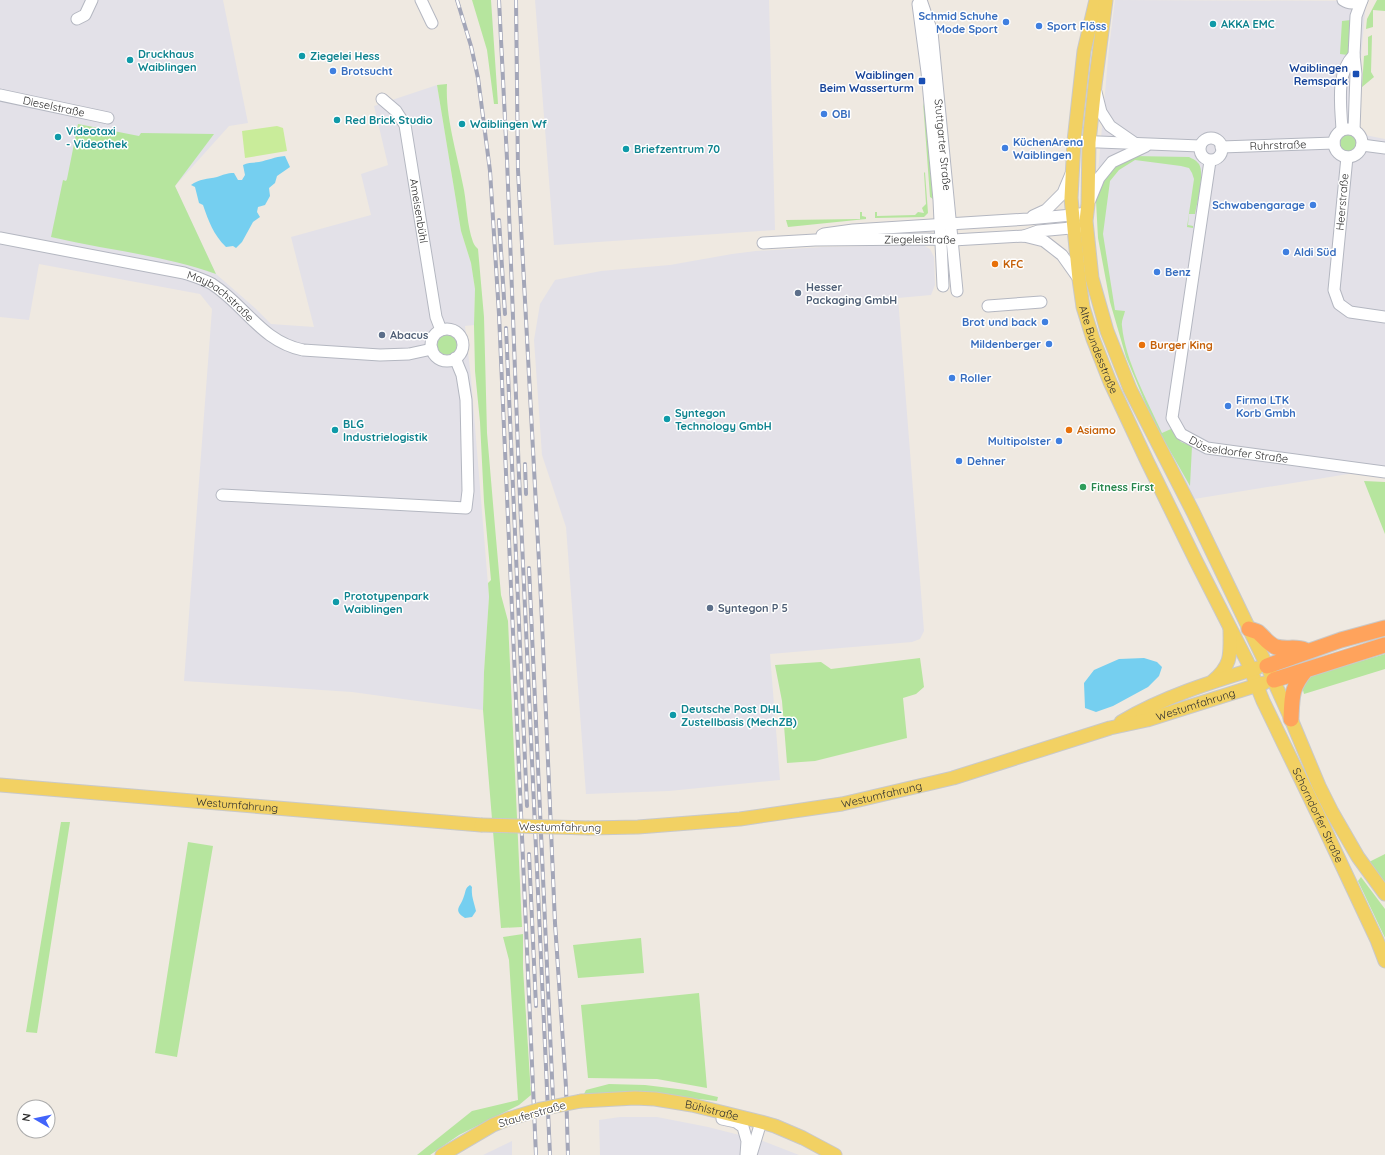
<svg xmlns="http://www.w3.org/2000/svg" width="1385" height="1155" font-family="Quicksand,sans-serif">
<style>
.industrial{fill:#e3e1e8}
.green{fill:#b6e59e}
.pitch{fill:#c9ec9a}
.water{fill:#75cff0}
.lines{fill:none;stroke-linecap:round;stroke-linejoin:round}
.minor-casing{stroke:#b4b7c1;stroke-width:13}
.major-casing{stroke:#c9c9c9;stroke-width:15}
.highway-casing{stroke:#c9c9c9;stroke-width:17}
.minor{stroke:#fff;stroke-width:11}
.major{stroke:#f2d163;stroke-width:13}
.highway{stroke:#ffa35c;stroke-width:15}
.rail-casing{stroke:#a3a6b8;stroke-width:4}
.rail{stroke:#fff;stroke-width:2.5;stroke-dasharray:8;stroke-linecap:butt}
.major-bridge-casing{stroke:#c9c9c9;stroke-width:15;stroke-linecap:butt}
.major-bridge{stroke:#f2d163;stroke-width:13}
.shop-dot{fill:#3f7fe0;stroke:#fff;stroke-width:1.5}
.culture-dot{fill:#0f9aa8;stroke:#fff;stroke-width:1.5}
.transit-dot{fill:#1a4fb4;stroke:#fff;stroke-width:1.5}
.food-dot{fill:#e8710a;stroke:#fff;stroke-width:1.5}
.service-dot{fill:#5c6f8a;stroke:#fff;stroke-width:1.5}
.leisure-dot{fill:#2e9e5b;stroke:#fff;stroke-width:1.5}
.labels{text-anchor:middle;stroke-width:3;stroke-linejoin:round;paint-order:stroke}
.shop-label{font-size:11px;font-weight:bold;fill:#366cbe;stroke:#fff;text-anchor:start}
.culture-label{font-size:11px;font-weight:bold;fill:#0d838f;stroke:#fff;text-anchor:start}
.transit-label{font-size:11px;font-weight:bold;fill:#164399;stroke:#fff;text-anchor:end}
.street-label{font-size:11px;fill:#2e2e2e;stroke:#fff}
.food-label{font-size:11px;font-weight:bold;fill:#c56008;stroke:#fff;text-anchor:start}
.service-label{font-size:11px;font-weight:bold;fill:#4e5e75;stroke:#fff;text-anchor:start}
.leisure-label{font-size:11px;font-weight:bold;fill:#27864d;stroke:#fff;text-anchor:start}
</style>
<rect width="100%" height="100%" fill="#efe9e1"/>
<path class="industrial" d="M0,0H223L248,123L229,126L175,186L216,274L255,308L271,324L314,327L291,237L371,215L361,174L388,165L374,106L437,85L461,231L471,263L475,289L474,325L465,326L471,378L489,597L484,672L483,710L352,692L184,681L212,309L200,294L39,264L29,320L0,317Z
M535,0H769L775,230L554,245Z
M1115,0L1366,1L1355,126L1360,129L1365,135L1385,139V468L1194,499L1144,400L1112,309L1096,195L1109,48Z
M923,245L930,249L934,257L935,285L931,295L898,298L924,631L920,639L912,642L770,654L780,780L669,791L586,794L566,527L542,455L534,340L540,304L555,280L601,271L670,265L732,254L756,251L823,247Z
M620,1117H657L708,1127L763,1141L799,1155H600L599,1120Z
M512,1141V1155H483Z"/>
<path class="green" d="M472,0H491L498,104H494L487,50Z
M1377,0H1385V11L1373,10V27L1366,29L1367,19Z
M1351,20L1350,50L1348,55L1340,54L1342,21Z
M1372,35L1371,72L1374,77L1362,87L1364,56L1368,55V37Z
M447,84C445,117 458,157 464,190C467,207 467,225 473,242C474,245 476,247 478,249L484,317L487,433L495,527L501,595L508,621L522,927L501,928L483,710L484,672L489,597L488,583L491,580L484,502L480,422L475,371L474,325L475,289L471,263L461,231L437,85Z
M923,102L926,115L933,199L930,197Z
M78,124L139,136L141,133L214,134L175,186L216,274C163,255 106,250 51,237L63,180L66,181L67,179Z
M1338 143a10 10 0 1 1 20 0a10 10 0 1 1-20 0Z
M1132,156L1189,157C1193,159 1196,160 1199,164C1205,174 1197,203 1195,214H1189L1188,225L1193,226V228L1187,227L1194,179L1192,173L1189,168L1181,166L1135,160L1119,170L1110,181L1103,234L1115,310L1125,311C1124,316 1121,321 1122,326C1125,360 1148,402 1162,433L1171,429L1181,442L1192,446L1190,486L1152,419L1126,357L1110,302L1098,238L1096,201L1099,182L1108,169Z
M925,172L928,213L924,217L875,218V212H877V216L915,215L918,212L924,213L922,208L926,204L924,173Z
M860,212H862V216L866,217V219L788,227L786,220L860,219Z
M437 345a10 10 0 1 1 20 0a10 10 0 1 1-20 0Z
M1364,481L1385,482V534Z
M1385,654V669L1304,694L1301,683L1310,676Z
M920,658L924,687L916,694L903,698L907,738L815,761L787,763L782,701L775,665L821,662L831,669Z
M61,822H70L37,1033L26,1032Z
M188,842L213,846L177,1057L155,1053Z
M1385,854V883L1369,862Z
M1361,877L1385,909V938L1358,881Z
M523,934V968L531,1095L519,1105L459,1135L430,1155H417L472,1111L518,1100L509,960L503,937Z
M641,938L644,973L578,978L573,945Z
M699,993L707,1088L657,1079L588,1078L581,1005Z
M609,1084L645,1085L686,1090L718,1097L717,1101L660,1095L588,1096L584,1094L586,1090Z"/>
<path class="pitch" d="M277,126L283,128L287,151L245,158L242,131Z"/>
<path class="water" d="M285,156L290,167L277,176L275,183L269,188L270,196L265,205L258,207L257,212L260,217L253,222L242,242L236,248L233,246L226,247C213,234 209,222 203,205L199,203L195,187L191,185C199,179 208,179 217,177C223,175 227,173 234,173L238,180H242L245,175L243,165C248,162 254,163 259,162C269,160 274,157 285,156Z
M1144,658L1157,662L1162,667L1159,676L1148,687L1113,706L1096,712L1085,708L1084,683L1094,670L1119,659Z
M470,885L472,887C471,896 474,902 476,911L472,917L465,918C452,910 461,907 464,896C466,891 465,888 470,885Z"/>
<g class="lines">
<g class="minor-casing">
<g id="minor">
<path d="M421,0L432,23"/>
<path id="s1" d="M921,0L932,32L957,291"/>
<path d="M1343,0C1349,4 1355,4 1362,0"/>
<path d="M918,4L927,72L939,200L943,286"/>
<path d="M77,19L85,15L92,0"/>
<path d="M1096,92L1101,112L1110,126L1136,144"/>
<path id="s2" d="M0,95L108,118"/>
<path id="s3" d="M382,99L396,111L405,125L436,317L441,330"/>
<circle cx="1348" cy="143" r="14"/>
<path d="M1342,130C1341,106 1335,74 1354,55"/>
<path d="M1354,130L1356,74L1354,55L1356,16L1362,0"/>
<circle cx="1211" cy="149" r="11"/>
<path d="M1074,141L1200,146"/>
<path d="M1362,145L1385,148"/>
<path id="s4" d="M1221,147L1334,143"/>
<path d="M1347,157L1334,290L1339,304L1350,312L1385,317"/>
<path id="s5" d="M1210,161L1172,418L1181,434L1207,448L1385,472"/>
<path d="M1090,200L1099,178L1112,162L1146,146"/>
<path d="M1033,216L1046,210L1063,193L1071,174"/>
<path d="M822,235L824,234L853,230L1028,219L1072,215L1087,213"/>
<path d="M1024,236L1038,231L1082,227"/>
<path id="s6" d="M0,238L184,273C193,276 203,279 212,284C246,306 261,341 303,350L380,355L409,354L432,349"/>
<path id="s7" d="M763,243L815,240L926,239L953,240L1024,236L1044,241L1062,255L1079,279"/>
<path d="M988,306L1041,302"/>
<circle cx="447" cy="345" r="16"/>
<path d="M222,495L466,508L468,491L466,400L462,375L455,358"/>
<path d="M722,1119L736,1122L743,1127L747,1141L746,1155"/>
<path d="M751,1155L761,1122"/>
</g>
</g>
<g class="major-casing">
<g id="major">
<path id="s8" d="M1096,0L1084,51L1074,141L1071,198L1079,279L1083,307L1093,339L1110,382L1147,461L1195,559L1247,661L1263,701L1321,821L1377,940L1385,961"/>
<path d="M1106,0L1095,85L1089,142L1088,204L1086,221L1092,278L1107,331L1130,389L1193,512L1267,666L1291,719L1319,786L1332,812L1358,857L1385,894"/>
<path d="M1213,681C1233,664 1230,653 1230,629"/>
<path d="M1121,722C1163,697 1211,682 1257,668"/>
<path id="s9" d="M0,785L481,825"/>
<path id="s10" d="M589,828L638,827L740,819L842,804L953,778L1110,728L1147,720L1264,683"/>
<path id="s11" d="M581,1101L635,1098L655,1099L692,1105L761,1122L775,1126L803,1138L835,1155"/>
<path d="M442,1155L493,1125L508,1119"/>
</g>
</g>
<g class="highway-casing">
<path id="highway" d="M1249,629C1252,630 1256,631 1258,632C1264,637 1268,644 1276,647C1286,650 1296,646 1305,650
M1267,666L1341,640L1385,628
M1274,680L1385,645
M1291,719C1292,696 1291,688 1306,670"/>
</g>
<use href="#minor" class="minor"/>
<use href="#major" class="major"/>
<use href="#highway" class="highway"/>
<g class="rail-casing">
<path id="rail" d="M457,0L471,46L478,78L490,171L499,314L536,1155
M499,0L507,159L519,476L550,1155
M516,0L518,170L541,599L555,923L566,1087L568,1155
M499,220L505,314
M506,328L527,806
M525,464L526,494
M529,568L553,1099
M529,854L536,1006"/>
</g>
<use href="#rail" class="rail"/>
<g class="major-bridge-casing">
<path id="major-bridge" d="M481,825L589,828
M508,1119L541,1109L581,1101"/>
</g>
<use href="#major-bridge" class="major-bridge"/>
</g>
<g class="shop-dot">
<circle cx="1006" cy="22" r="4"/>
<circle cx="1039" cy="26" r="4"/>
<circle cx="333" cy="71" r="4"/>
<circle cx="824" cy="114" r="4"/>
<circle cx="1005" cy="148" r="4"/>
<circle cx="1313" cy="205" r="4"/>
<circle cx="1286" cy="252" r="4"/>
<circle cx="1157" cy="272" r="4"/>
<circle cx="1045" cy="322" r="4"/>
<circle cx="1049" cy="344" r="4"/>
<circle cx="952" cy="378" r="4"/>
<circle cx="1228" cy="406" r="4"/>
<circle cx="1059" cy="441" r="4"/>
<circle cx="959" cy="461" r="4"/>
</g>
<g class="culture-dot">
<circle cx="1213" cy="24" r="4"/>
<circle cx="302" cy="56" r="4"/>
<circle cx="130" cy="60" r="4"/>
<circle cx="337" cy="120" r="4"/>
<circle cx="462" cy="124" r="4"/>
<circle cx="58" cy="137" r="4"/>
<circle cx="626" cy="149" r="4"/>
<circle cx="667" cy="419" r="4"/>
<circle cx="335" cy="430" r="4"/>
<circle cx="336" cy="602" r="4"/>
<circle cx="673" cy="715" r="4"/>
</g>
<g class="transit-dot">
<rect x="1352" y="70" width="8" height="8" rx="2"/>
<rect x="918" y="77" width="8" height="8" rx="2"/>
</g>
<g class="food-dot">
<circle cx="995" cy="264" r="4"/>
<circle cx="1142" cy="345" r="4"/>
<circle cx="1069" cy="430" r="4"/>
</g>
<g class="service-dot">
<circle cx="798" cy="293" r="4"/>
<circle cx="382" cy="335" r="4"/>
<circle cx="710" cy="608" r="4"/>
</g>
<circle class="leisure-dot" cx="1083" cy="487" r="4"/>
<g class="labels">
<g class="shop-label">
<text x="998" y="20" text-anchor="end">Schmid Schuhe<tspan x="998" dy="13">Mode Sport</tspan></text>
<text x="1047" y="30">Sport Flöss</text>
<text x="341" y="75">Brotsucht</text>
<text x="832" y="118">OBI</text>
<text x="1013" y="146">KüchenArena<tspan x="1013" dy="13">Waiblingen</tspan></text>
<text x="1305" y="209" text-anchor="end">Schwabengarage</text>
<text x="1294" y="256">Aldi Süd</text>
<text x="1165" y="276">Benz</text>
<text x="1037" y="326" text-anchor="end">Brot und back</text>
<text x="1041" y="348" text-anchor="end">Mildenberger</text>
<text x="960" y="382">Roller</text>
<text x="1236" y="404">Firma LTK<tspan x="1236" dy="13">Korb Gmbh</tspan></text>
<text x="1051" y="445" text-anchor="end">Multipolster</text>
<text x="967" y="465">Dehner</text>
</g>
<g class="culture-label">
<text x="1221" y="28">AKKA EMC</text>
<text x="138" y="58">Druckhaus<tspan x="138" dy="13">Waiblingen</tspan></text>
<text x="310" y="60">Ziegelei Hess</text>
<text x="345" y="124">Red Brick Studio</text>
<text x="470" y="128">Waiblingen Wf</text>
<text x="66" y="135">Videotaxi<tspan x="66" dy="13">- Videothek</tspan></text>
<text x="634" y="153">Briefzentrum 70</text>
<text x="675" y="417">Syntegon<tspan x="675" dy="13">Technology GmbH</tspan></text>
<text x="343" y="428">BLG<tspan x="343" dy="13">Industrielogistik</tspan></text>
<text x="344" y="600">Prototypenpark<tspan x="344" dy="13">Waiblingen</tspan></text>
<text x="681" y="713">Deutsche Post DHL<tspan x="681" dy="13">Zustellbasis (MechZB)</tspan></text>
</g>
<g class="transit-label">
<text x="1348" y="72">Waiblingen<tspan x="1348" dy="13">Remspark</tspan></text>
<text x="914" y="79">Waiblingen<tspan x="914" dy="13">Beim Wasserturm</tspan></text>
</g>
<g class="street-label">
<text dy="4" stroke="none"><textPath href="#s2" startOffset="55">Dieselstraße</textPath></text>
<text dy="4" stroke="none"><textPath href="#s1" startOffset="147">Stuttgarter Straße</textPath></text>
<text dy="4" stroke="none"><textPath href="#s4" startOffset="57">Ruhrstraße</textPath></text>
<text transform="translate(1342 202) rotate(-85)" y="4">Heerstraße</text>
<text dy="4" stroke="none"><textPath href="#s3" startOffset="122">Ameisenbühl</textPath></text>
<text dy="4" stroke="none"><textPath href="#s7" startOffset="157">Ziegeleistraße</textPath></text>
<text dy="4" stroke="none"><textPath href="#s6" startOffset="231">Maybachstraße</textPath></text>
<text dy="4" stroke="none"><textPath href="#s8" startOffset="355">Alte Bundesstraße</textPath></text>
<text dy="4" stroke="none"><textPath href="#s5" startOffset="339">Düsseldorfer Straße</textPath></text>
<text dy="4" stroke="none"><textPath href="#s10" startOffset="622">Westumfahrung</textPath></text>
<text dy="4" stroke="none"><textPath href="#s10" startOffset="295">Westumfahrung</textPath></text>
<text dy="4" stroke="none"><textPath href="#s9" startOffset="238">Westumfahrung</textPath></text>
<text dy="4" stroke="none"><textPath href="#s8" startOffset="870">Schorndorfer Straße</textPath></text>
<text transform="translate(560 827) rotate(1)" y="4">Westumfahrung</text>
<text dy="4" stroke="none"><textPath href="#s11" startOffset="132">Bühlstraße</textPath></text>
<text transform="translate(532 1114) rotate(-16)" y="4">Stauferstraße</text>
</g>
<g class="food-label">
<text x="1003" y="268">KFC</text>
<text x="1150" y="349">Burger King</text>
<text x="1077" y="434">Asiamo</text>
</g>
<g class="service-label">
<text x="806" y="291">Hesser<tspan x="806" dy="13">Packaging GmbH</tspan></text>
<text x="390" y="339">Abacus</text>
<text x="718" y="612">Syntegon P 5</text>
</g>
<g class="leisure-label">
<text x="1091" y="491">Fitness First</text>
</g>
</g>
<g transform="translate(36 1119) rotate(279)"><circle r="19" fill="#ffffff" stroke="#ababab"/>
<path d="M0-3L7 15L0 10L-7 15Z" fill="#4264fb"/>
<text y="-6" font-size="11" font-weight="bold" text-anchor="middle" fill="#2e2e2e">N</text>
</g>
</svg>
